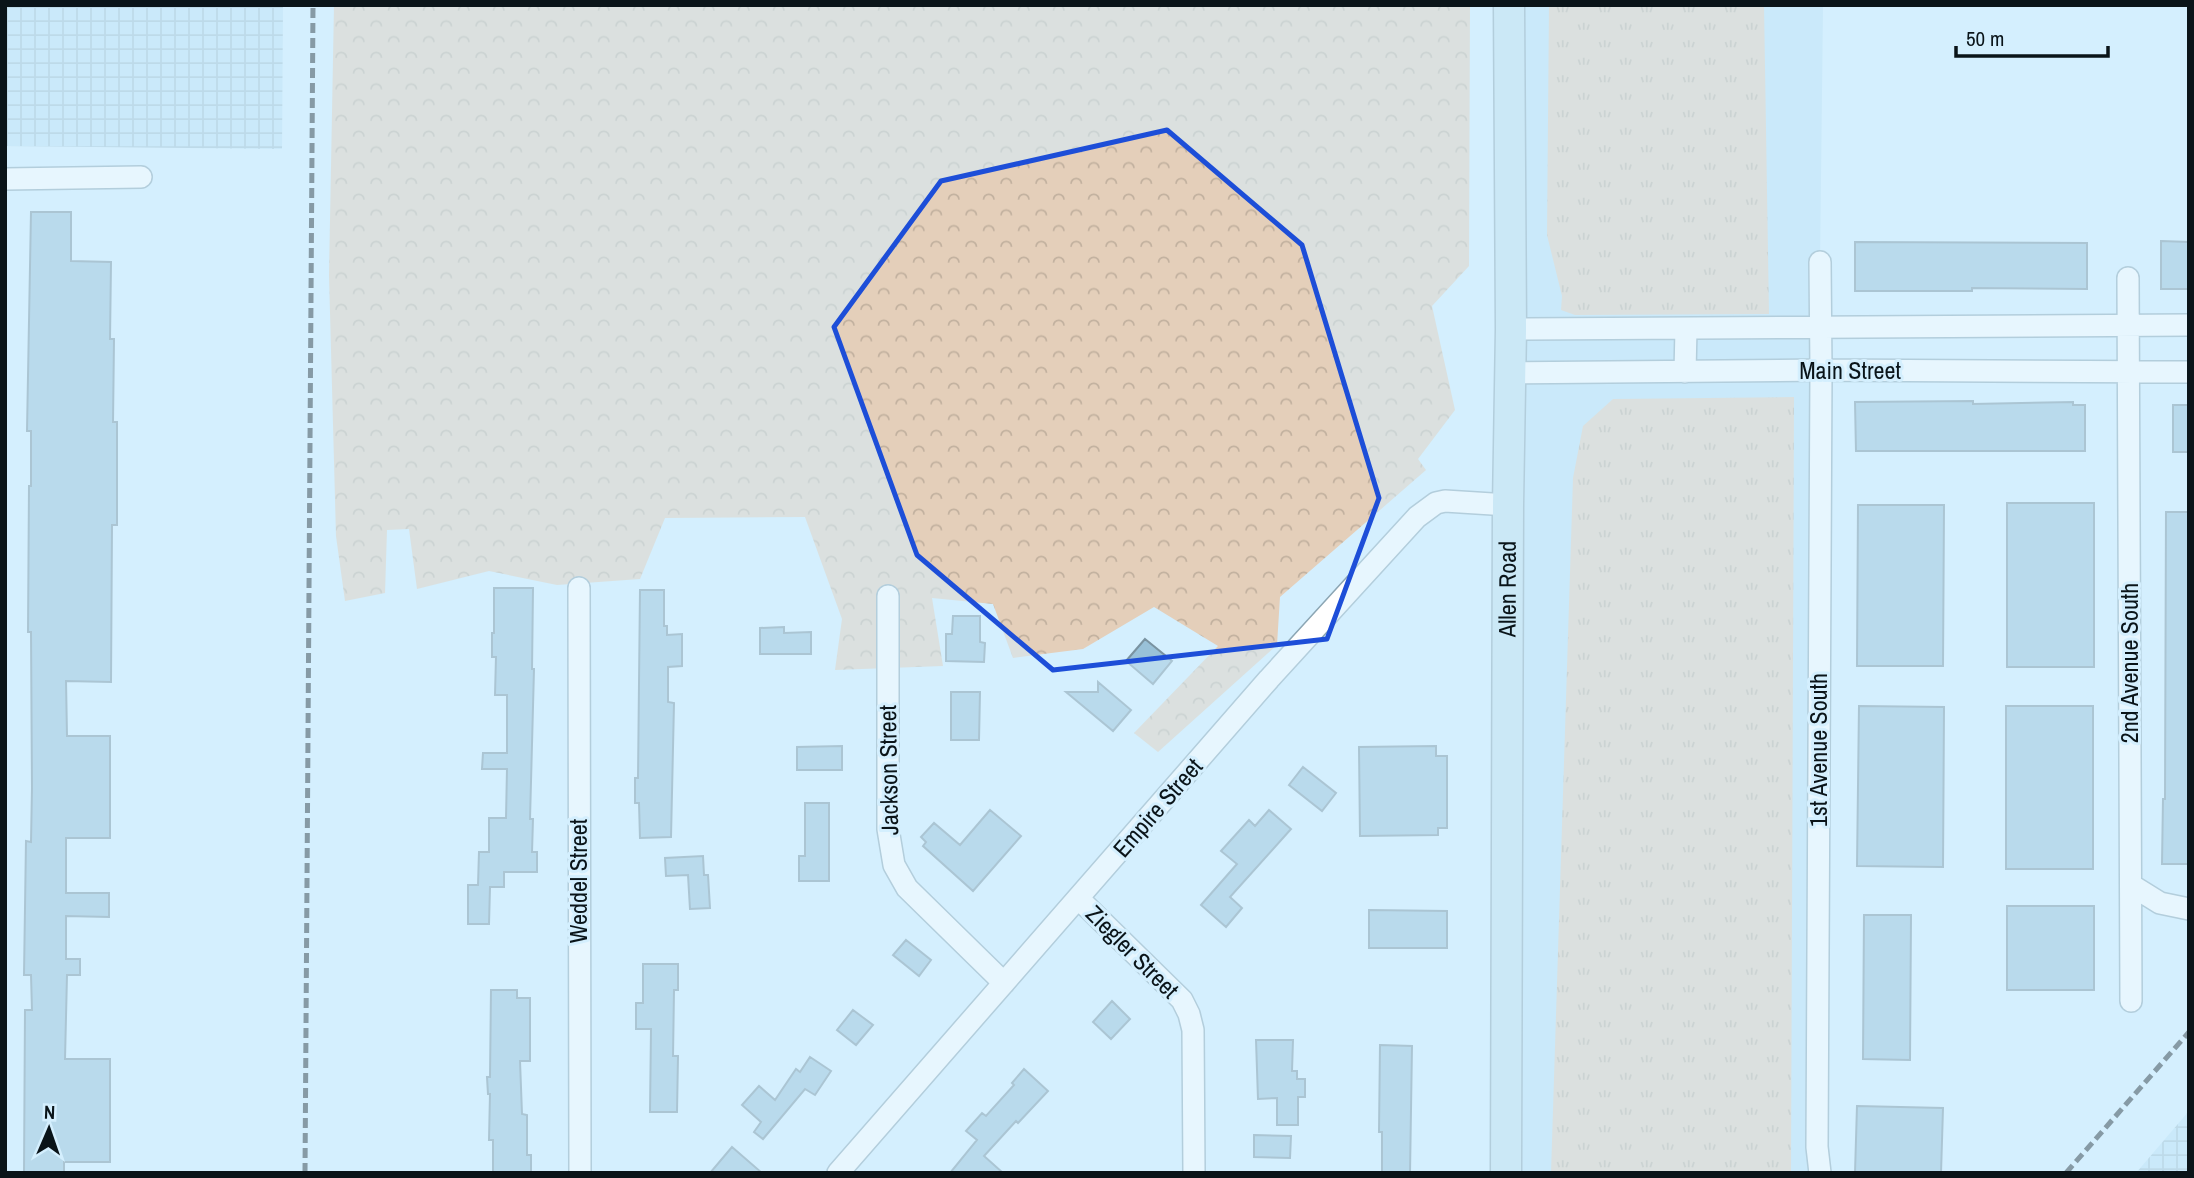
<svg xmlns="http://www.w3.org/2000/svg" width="2194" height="1178" font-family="'Archivo Narrow',sans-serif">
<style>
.built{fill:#bfe2f5}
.industrial{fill:url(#industrial-grid)}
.grass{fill:url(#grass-tufts)}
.forest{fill:url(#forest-crowns)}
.building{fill:#99c1d8;stroke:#7a93a1;stroke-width:2}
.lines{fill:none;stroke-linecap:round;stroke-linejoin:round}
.minor-casing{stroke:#8ca6b4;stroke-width:24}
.secondary-casing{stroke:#8ca6b4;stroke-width:33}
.minor{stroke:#fff;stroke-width:21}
.secondary{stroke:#c0dfed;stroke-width:30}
.rail{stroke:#28343b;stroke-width:5;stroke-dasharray:10 5;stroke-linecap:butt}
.marked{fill:none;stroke:#1d4ed8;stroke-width:5;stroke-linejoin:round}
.labels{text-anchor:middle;stroke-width:6;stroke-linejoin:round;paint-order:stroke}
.street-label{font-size:24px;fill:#0a1419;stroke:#d4effe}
</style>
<defs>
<pattern id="industrial-grid" width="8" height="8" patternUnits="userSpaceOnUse" patternTransform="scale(1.75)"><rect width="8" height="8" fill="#bfe2f5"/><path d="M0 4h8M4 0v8" fill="none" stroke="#a3c1d1"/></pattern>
<pattern id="grass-tufts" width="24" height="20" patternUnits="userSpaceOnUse" patternTransform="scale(1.75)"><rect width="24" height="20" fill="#e4cfba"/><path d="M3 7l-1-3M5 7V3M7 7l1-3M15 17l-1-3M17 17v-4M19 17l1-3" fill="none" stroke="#c2b19f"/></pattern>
<pattern id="forest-crowns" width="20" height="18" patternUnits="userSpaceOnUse" patternTransform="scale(1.75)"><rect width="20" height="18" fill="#e4cfba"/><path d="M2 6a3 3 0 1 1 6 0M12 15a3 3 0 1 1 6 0" fill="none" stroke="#c2b19f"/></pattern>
</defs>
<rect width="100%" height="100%" fill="#d4effe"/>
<path class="built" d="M1509,5H1823L1820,262V1173H1506Z"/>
<path class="industrial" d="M5,5H283L282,149L5,146Z
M2189,1111V1173H2136Z"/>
<path class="grass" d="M1549,5H1764L1769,314L1575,315L1561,310L1562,296L1547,235Z
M1794,397L1791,1173H1551L1573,478L1583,426L1613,399Z"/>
<path class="forest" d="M334,5H1470L1469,266L1432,306L1455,410L1418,459L1426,470L1280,597L1277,645L1158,752L1134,733L1218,646L1154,607L1083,649L1013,658L993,604L932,598L943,666L835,670L842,619L805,517L665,518L640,579L557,585L489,571L417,589L409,529L387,530L385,593L345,601L336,536L329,275Z"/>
<path class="building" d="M31,212H71V261L111,262L110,339H114L113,422H117V525H112L111,682L66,681L67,736H110V838H66V893H109V917L66,916V959H80V975H67L65,1059H110V1162H64V1173H24L25,1010H32L31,975H24L26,841L31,842L32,788L31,632H28L29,486H31V431H27Z
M2161,241L2189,242V289H2161Z
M1855,242L2087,243V289L1972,288V291H1855Z
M1973,401V404L2073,402V405H2085V451H1856L1855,402Z
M2173,405H2189V452H2173Z
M2007,503H2094V667H2007Z
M1858,505H1944L1943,666H1857Z
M2166,512H2189V864H2162L2163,799H2165Z
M494,588H533L532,669H534L530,819H533L532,852H537V872H504V887H490L489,924H468V885H478L479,852H489V818H506L507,769H482L483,753H507V695H495L496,657H492V633H494Z
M640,590H664V626H667V635L682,634V666L668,667V702L674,703L671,837L640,838L639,803H635V778H638Z
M953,616H980V642L985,643L984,662L946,661V634H952Z
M784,627V633L811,632V654H760V628Z
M1145,639L1172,661L1153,684L1126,661Z
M1098,682L1131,710L1113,731L1066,692H1098Z
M951,692H980L979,740H951Z
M1859,706L1944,707L1943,867L1857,866Z
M2006,706H2093V869H2006Z
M842,746V770H797V747Z
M1436,746V756H1447V828H1438V835L1360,836L1359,747Z
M1303,767L1336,793L1322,811L1289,785Z
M805,803H829V881H799V856H805Z
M990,810L1021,836L973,891L923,846L926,842L921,837L934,823L960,845Z
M1269,810L1291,829L1230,897L1242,908L1226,927L1201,905L1237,864L1221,851L1249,820L1255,826Z
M703,856L704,875H708L710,908L690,909L688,875L666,876L665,858Z
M2007,906H2094V990H2007Z
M1369,910L1447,911V948H1369Z
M1864,915H1911L1910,1060L1863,1059Z
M906,940L931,960L919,976L893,955Z
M643,964H678V990H674L673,1056H678L677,1112H650L651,1029H636V1003H643Z
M491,990H517V998H530V1061H520L522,1114L527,1115V1155H531V1173H493V1140H489L490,1094H488L487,1077H490Z
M1112,1001L1130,1019L1111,1039L1093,1022Z
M853,1010L873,1025L856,1045L837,1030Z
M1256,1040H1293L1292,1071H1297V1079H1305V1097H1298V1125H1277V1098L1258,1099Z
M1380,1045L1412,1046L1410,1173H1382V1132H1379Z
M810,1057L831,1071L815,1095L805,1089L763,1139L754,1132L761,1122L742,1105L759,1086L775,1100L796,1069L800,1072Z
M1024,1069L1048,1091L1018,1123L1016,1121L984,1156L1003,1173H950L977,1140L966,1131L982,1113L986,1116L1014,1085L1012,1083Z
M1857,1106L1943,1108L1941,1173H1855Z
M1254,1135L1291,1136L1290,1158L1254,1157Z
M732,1147L762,1173H710Z"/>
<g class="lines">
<g class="minor-casing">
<path id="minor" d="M5,179L141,177
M1820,262L1821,370L1817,1147L1820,1173
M2128,278L2131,1001
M1511,329L2189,325
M1685,372L1686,329
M1511,373L1821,370L2189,372
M579,588L580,1173
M888,596V829L894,865L907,888L1004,983
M2131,885L2160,903L2189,909
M1078,898L1182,1000L1189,1014L1193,1030L1194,1173
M838,1173L1269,679L1417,517L1436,503L1445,501L1508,505"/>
</g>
<g class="secondary-casing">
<g id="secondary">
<path id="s1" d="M1506,1173L1508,505L1511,329L1509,5"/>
</g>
</g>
<use href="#minor" class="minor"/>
<use href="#secondary" class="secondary"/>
<path class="rail" d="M305,1173L313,5
M2066,1173L2189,1032"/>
</g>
<path d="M0 0H2194V1178H0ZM1167,130L1302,245L1379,498L1327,639L1053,670L917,555L834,327L941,181Z" fill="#d4effe" fill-opacity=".55" fill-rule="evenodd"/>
<path class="marked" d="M1167,130L1302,245L1379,498L1327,639L1053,670L917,555L834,327L941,181Z"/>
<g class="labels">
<g class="street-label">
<text x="1850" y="379">Main Street</text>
<text dy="8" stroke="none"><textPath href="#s1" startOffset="584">Allen Road</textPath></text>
<text transform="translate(2130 663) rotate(-90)" y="8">2nd Avenue South</text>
<text transform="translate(1819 750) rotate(-90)" y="8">1st Avenue South</text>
<text transform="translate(889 770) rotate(-91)" y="8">Jackson Street</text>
<text transform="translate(1158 808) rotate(-49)" y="8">Empire Street</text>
<text transform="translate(579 881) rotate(-90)" y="8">Weddel Street</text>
<text transform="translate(1132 952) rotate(45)" y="8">Ziegler Street</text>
</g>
</g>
<rect width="2194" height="1178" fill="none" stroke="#0a1419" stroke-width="14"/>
<g transform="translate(49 1129) rotate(2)" stroke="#d4effe" stroke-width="5" paint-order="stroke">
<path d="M0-5L12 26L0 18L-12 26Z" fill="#0a1419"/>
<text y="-10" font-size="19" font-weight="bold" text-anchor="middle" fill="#0a1419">N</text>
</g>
<path d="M1956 46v10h152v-10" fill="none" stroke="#0a1419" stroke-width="3.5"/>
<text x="1966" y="46" font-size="21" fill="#0a1419" stroke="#d4effe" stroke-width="5" paint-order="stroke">50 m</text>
</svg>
